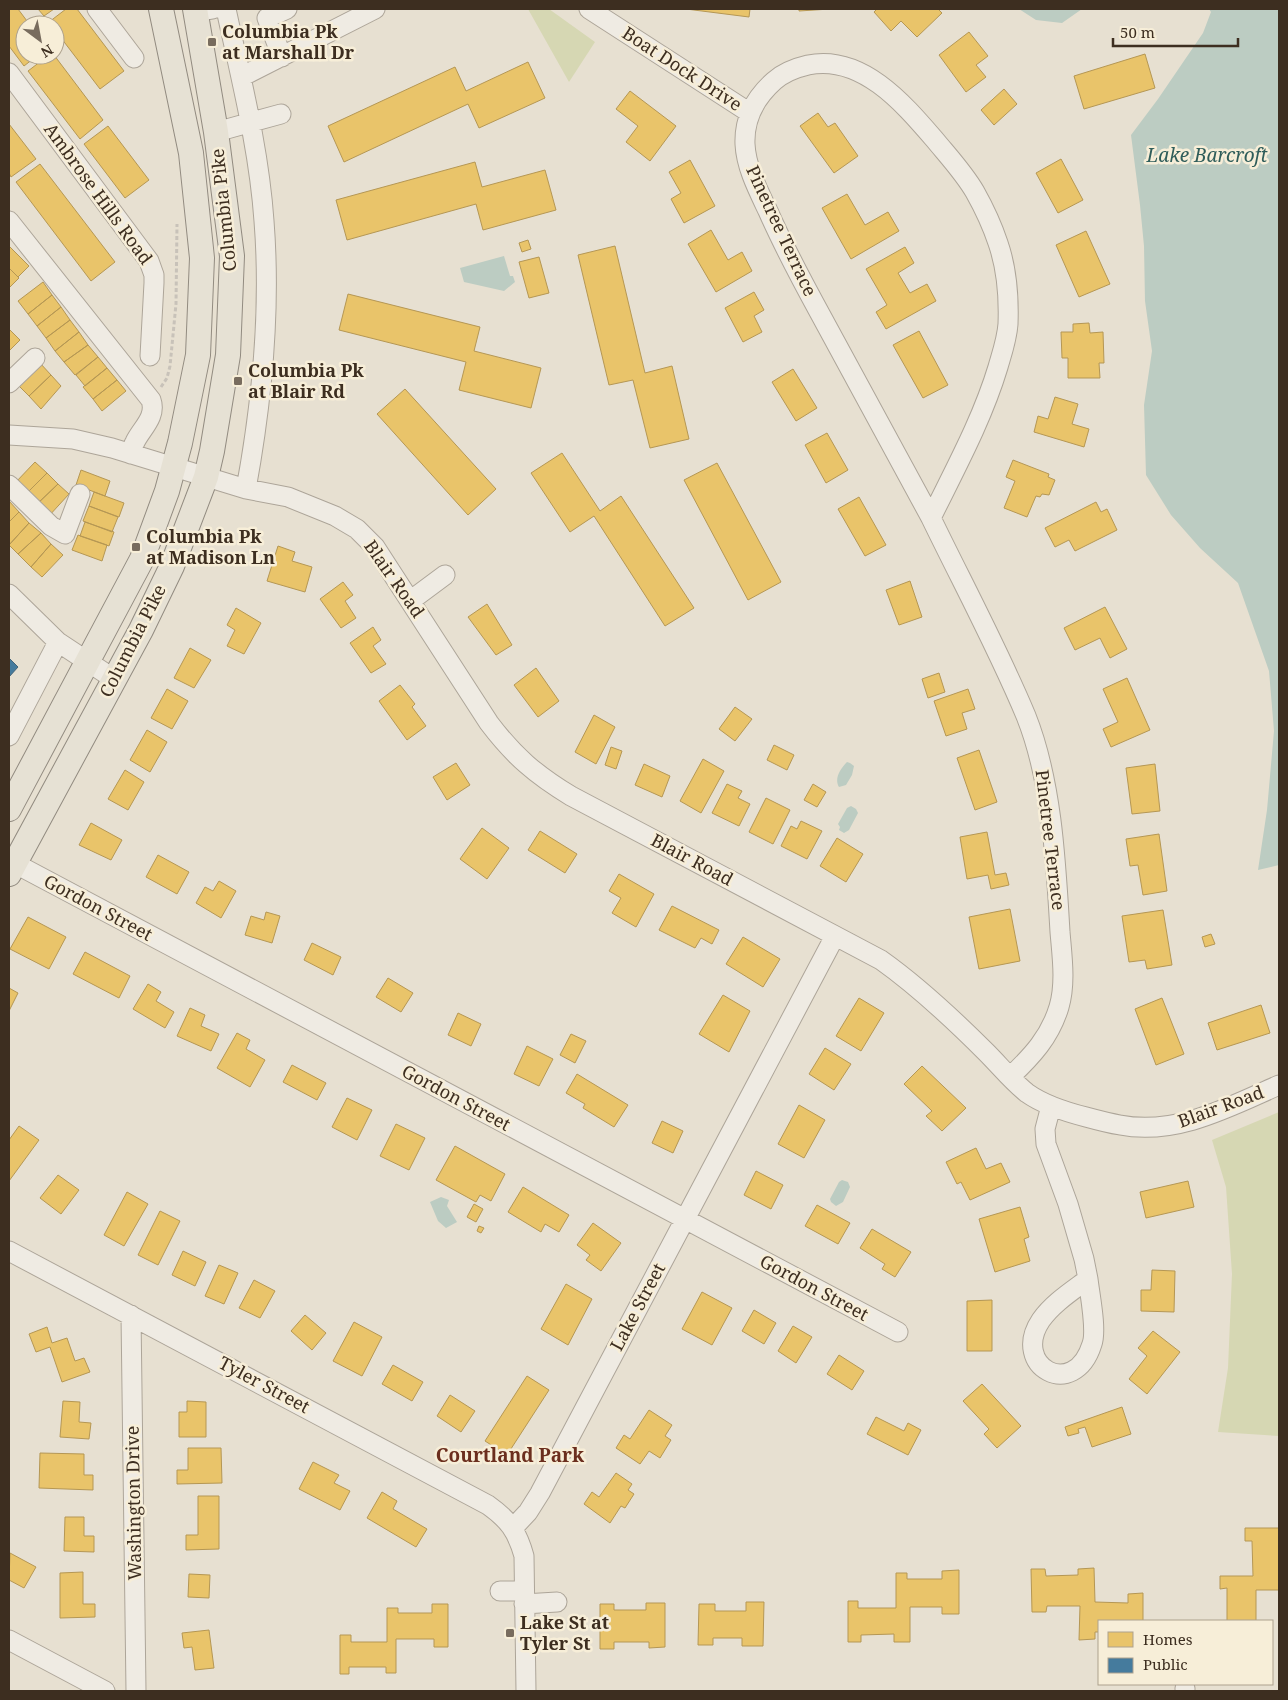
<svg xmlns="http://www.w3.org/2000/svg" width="1288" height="1700" font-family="'Noto Serif',serif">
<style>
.green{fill:#d6d7b3}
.water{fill:#bcccc2}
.homes{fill:#e9c46a;stroke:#b59754}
.public{fill:#457b9d;stroke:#436478}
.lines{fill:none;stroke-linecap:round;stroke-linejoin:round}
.minor-casing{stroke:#ada599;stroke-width:21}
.major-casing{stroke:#928b80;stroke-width:26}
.path{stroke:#c8c2b9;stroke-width:3;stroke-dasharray:4 2.5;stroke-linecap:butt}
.minor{stroke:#efebe3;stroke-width:19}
.major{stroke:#e6e1d4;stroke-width:24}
.poi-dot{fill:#786c5e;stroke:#f7eed8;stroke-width:2}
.labels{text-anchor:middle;stroke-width:5;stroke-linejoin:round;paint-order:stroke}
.poi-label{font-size:18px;font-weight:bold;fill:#3d2e20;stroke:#f7eed8;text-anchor:start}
.street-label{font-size:18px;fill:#3d2e20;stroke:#f7eed8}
.water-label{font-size:19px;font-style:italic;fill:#2f5d5a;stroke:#f7eed8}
.neighbourhood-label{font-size:19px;font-weight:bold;fill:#6b2e1e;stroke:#f7eed8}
</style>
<rect width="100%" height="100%" fill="#e7e0d1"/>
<path class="green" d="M528,9H549L595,42L569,82Z
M1279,1112V1436L1218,1432L1228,1368L1232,1274L1226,1187L1212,1140Z"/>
<path class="water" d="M1019,9H1082L1062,23L1036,20Z
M1209,9H1279V865L1258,870L1267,810L1274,731L1269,671L1238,583L1200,548L1171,515L1146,475L1144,405L1152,351L1145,301L1144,246L1140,205L1131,135L1158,99L1203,33L1211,12Z
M504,256L510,276H513L515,282L504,291L464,282L460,268Z
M847,762L850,763L854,766L852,775L846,785L839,787C834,779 840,769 847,762Z
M851,806L856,809L858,813L849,830L844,833L839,830L840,827L838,824L847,808Z
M842,1180L848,1182L850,1187L843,1202L836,1206L831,1202L830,1199L839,1182Z
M441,1197L449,1200L447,1206L457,1222L446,1228L438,1221L430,1202Z"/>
<path class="homes" d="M9,9H18L30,25H25V55H38L24,66L9,46Z
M38,9H54L44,16Z
M66,9H77L124,71L100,89L55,30V25H51L49,22Z
M686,9H750L749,17Z
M799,9H830L799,11Z
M877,9H938L942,13L917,37L901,21L891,31L874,12Z
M969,32L988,56L976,65L986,77L966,92L939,55Z
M1145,54L1155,88L1084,109L1074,76Z
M49,55H54L103,120L80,139L28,71Z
M528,62L545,98L479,128L468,104L344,162L328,126L455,67L466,91Z
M1004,89L1017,104L994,125L981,110Z
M630,91L676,126L650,161L626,142L638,126L616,109Z
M818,113L828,127L835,123L858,156L834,173L800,126Z
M9,124L36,159L11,177L9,173Z
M108,126L149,180L125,198L84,144Z
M1061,159L1083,200L1058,213L1036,173Z
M690,160L715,206L684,223L671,199L681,193L669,172Z
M475,162L482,187L545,170L556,210L483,230L476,204L347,240L336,200Z
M40,164L115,262L91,281L16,182Z
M847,194L865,225L888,212L899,231L851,259L822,208Z
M711,230L728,260L742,252L752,271L716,292L688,244Z
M1086,231L1110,284L1079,297L1056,245Z
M528,240L531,249L522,252L519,243Z
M9,246L29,266L18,277L9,268Z
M615,246L645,373L672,366L689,439L650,448L633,380L609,385L578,255Z
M905,247L914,263L898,273L910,293L927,284L936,301L886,329L876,312L887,305L866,269Z
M539,257L549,293L529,298L519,262Z
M9,268L19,278L9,288Z
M43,282L52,295L28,314L18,301Z
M754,292L764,310L754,316L762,332L743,342L725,308Z
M348,294L480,327L474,351L541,368L531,408L459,390L466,362L339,330Z
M52,295L61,307L37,326L28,314Z
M61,307L70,320L46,338L37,326Z
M70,320L79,332L55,351L46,338Z
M1089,323L1090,333L1103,332L1104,363H1099L1100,378H1068V358H1062L1061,332H1073V324Z
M9,329L20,340L9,351Z
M919,331L948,385L923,398L893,345Z
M79,332L88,345L64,362L55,351Z
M88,345L98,357L75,375L64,362Z
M98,357L107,368L85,386L76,375Z
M40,363L51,375L29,396L18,385Z
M107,368L117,380L93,399L83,387Z
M793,369L817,408L796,421L772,382Z
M51,375L61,386L41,409L29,396Z
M117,380L126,391L102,411L93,399Z
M405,389L496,489L468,515L377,414Z
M1055,397L1078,404L1072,424L1089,429L1084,447L1034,432L1038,416L1048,419Z
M827,433L848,470L826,483L805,445Z
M562,453L600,511L621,496L694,608L665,626L594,516L570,532L531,473Z
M1013,460L1049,474L1048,477L1055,480L1049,495L1042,494L1040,497L1036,496L1027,517L1004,508L1015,481L1006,477Z
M35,462L47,473L27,493L15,483Z
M717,463L781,582L748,600L684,480Z
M81,470L110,481L105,496L76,485Z
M47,473L58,484L36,505L27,493Z
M58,484L69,494L48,517L36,505Z
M94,492L124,503L119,517L89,506Z
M859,497L886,545L865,556L838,509Z
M9,501L19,512L9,522Z
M1096,502L1101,512L1107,509L1117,530L1075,551L1069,540L1055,547L1045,528Z
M89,506L118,517L112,532L83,521Z
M19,512L29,523L9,545V522Z
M85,522L114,532L109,546L80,536Z
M29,523L41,533L18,554L9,545Z
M41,533L51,544L31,567L18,554Z
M78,535L107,545L102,561L72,550Z
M51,544L63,555L42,577L31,567Z
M278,546L295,552L292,561L312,567L305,592L267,581Z
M910,581L922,617L899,625L886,590Z
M343,582L353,595L345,601L356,618L341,628L320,599Z
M487,604L512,645L496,655L468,617Z
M1105,607L1127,649L1110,658L1100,638L1075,650L1064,628Z
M236,608L261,623L244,654L227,646L235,630L227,625Z
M373,627L381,640L373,646L386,664L371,673L350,643Z
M190,648L211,660L194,688L174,678Z
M536,668L559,701L538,717L514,685Z
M939,673L945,692L928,698L922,679Z
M1127,678L1150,730L1111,747L1103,729L1118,722L1103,689Z
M400,685L415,704L412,707L426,726L407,740L379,701Z
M167,689L188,701L172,729L151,718Z
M968,689L975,709L962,713L967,729L946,736L934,701Z
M735,707L752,719L735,741L719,729Z
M594,715L615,727L596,764L575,752Z
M147,730L167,742L150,772L130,760Z
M774,745L794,755L787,770L767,760Z
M611,747L622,751L616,769L605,765Z
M979,750L997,802L975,810L957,758Z
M703,759L724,771L701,813L680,801Z
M456,763L470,785L447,800L433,777Z
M644,764L670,776L662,797L635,785Z
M1155,764L1160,811L1132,814L1126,768Z
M125,770L144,782L128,810L108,799Z
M727,784L742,791L738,798L750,804L739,826L712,813Z
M813,784L826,792L817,807L804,800Z
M766,798L790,810L773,844L749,832Z
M801,821L822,831L807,859L781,846L791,826L797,829Z
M91,823L122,840L111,860L79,845Z
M482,828L509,848L487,879L460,859Z
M540,831L577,854L565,873L528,850Z
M987,832L995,875L1006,873L1009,885L991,889L988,875L967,879L960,837Z
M1159,834L1167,891L1143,895L1138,865L1130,866L1126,839Z
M837,838L863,854L846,882L820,866Z
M158,855L189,872L177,894L146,877Z
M619,874L654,894L636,927L612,913L621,898L609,891Z
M219,881L236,891L221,918L196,903L205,887L213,891Z
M672,906L719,930L712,944L701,938L695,948L659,930Z
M1010,909L1020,961L979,969L969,917Z
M1163,910L1172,965L1147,969L1145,960L1129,962L1122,916Z
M266,912L280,916L272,943L245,935L251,916L264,920Z
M28,917L66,937L49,969L10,949Z
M1211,934L1215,944L1205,947L1202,937Z
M743,937L780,959L763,987L726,964Z
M312,943L341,957L333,975L304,960Z
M85,952L130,976L119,998L73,974Z
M388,978L413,993L401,1012L376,997Z
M148,984L161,992L156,1001L174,1012L165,1028L133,1009Z
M9,988L18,993L9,1011Z
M723,995L750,1011L729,1052L699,1034Z
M859,998L884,1013L861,1051L836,1036Z
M1162,998L1184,1054L1156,1065L1135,1009Z
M1261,1005L1270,1033L1217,1050L1208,1023Z
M190,1008L205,1015L201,1026L219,1034L211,1051L177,1036Z
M458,1013L481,1024L471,1046L448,1035Z
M237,1033L250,1040L246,1049L265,1060L250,1087L217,1068Z
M571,1034L586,1041L575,1063L560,1055Z
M527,1046L553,1059L539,1086L514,1074Z
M825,1048L851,1064L834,1090L809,1074Z
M292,1065L326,1083L317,1100L283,1082Z
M922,1066L966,1108L942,1131L926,1116L932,1111L904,1084Z
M577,1074L628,1105L614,1127L583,1108L585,1104L566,1093Z
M347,1098L372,1110L357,1140L332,1127Z
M799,1105L825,1120L804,1158L778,1144Z
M662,1121L683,1131L673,1153L652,1143Z
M396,1124L425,1138L409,1170L380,1156Z
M19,1126L39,1140L9,1181V1140Z
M455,1146L505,1174L491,1201L480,1195L476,1202L436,1180Z
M976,1148L986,1169L1001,1163L1010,1182L970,1200L961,1182L957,1184L946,1162Z
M756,1171L783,1185L771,1209L744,1195Z
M58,1175L79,1190L61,1214L40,1198Z
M1188,1181L1194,1207L1146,1218L1140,1192Z
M523,1187L569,1215L559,1232L545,1224L541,1232L508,1212Z
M127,1192L148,1204L124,1246L104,1235Z
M474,1204L483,1209L476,1222L467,1217Z
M817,1205L850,1223L838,1244L805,1226Z
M1020,1207L1029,1237L1024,1239L1030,1261L995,1272L979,1219Z
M160,1211L180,1221L158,1265L138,1255Z
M593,1223L621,1243L601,1271L586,1260L590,1255L577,1245Z
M479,1226L484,1228L481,1233L477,1231Z
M872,1229L911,1252L895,1277L882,1269L885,1264L860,1248Z
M183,1251L206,1262L195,1286L172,1275Z
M219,1265L238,1273L224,1304L205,1296Z
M1152,1270L1175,1271L1174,1312L1141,1311V1290H1151Z
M254,1280L275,1291L260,1318L239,1308Z
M566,1284L592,1299L568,1345L541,1329Z
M702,1292L732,1308L712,1345L682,1329Z
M992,1300V1351H967V1301Z
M754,1310L776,1323L764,1344L742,1331Z
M305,1315L326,1333L312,1350L291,1331Z
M354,1322L382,1337L362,1376L333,1361Z
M793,1326L812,1337L796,1363L778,1351Z
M47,1327L52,1343L67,1338L75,1361L84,1358L90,1372L62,1382L50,1347L36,1352L29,1334Z
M1153,1331L1180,1352L1147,1394L1129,1379L1147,1356L1138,1348Z
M839,1355L864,1371L852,1390L827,1374Z
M393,1365L423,1382L412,1401L382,1384Z
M527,1376L549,1390L507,1455L485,1441Z
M982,1384L1021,1426L997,1448L984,1434L989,1429L963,1401Z
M450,1395L475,1411L461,1432L437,1416Z
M63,1401L80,1402L79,1422L91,1423L89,1439L60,1437Z
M187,1401L206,1402V1437H179V1412H187Z
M1122,1407L1131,1434L1092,1447L1085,1427L1078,1429L1079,1433L1068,1436L1065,1427Z
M649,1410L672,1425L665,1436L671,1440L660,1458L649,1451L640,1464L616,1448L624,1435L630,1439Z
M876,1417L904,1431L908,1423L921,1430L908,1455L867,1434Z
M188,1448H221L222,1483L177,1484V1470H188Z
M40,1453L84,1454V1475H93V1490L39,1488Z
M313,1462L339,1475L334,1483L350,1491L340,1510L299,1489Z
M616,1473L632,1484L628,1490L634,1494L625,1508L621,1506L610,1523L584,1504L592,1492L599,1497Z
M382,1492L397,1501L393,1509L427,1529L416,1547L367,1518Z
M198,1496H219V1549L186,1550V1535H198Z
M65,1517H84V1536H94V1552L64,1551Z
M1245,1528H1279V1590H1256V1621H1227V1588L1220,1589V1576H1253L1252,1541H1245Z
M10,1553L36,1567L24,1588L9,1580Z
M1094,1568L1095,1602L1128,1603V1594L1143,1593V1621H1099V1632H1095V1639L1079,1640L1080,1606H1047L1046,1612H1032L1031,1569H1045L1046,1576L1078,1575V1569Z
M959,1570V1614H942V1607H910V1642H894V1634L861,1635V1642H848V1601H858V1608H896V1573H907V1579H942V1571Z
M83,1572V1604H95V1617L60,1618V1573Z
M189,1574L210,1575L209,1598L188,1597Z
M746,1602H764L763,1646H742V1638H713V1645H698L699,1604H715V1611H746Z
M646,1603H665V1647L649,1648V1642H614V1649H600V1604H614V1610H646Z
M432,1604H448V1647H434V1639H396V1673H386V1667H349V1674H340V1635H351V1642H387V1608H398V1613H432Z
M209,1630L214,1668L195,1670L192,1647L184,1648L182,1633Z"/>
<path class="public" d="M9,658L18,667L9,677Z"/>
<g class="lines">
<g class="minor-casing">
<path id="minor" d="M97,9L134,58
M226,9C241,79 259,149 264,221C271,310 262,402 246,489
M589,9L750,113
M195,12L213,9
M282,57L267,18L287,9
M9,73L149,261L154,275V283L150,356
M241,77L375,9
M216,132L281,114
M9,221L151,400C157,417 141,429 135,442C133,445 132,450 131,454
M9,383L35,358
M9,435L73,439L112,448L246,489L288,497L335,516L357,529L375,547L489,723C514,756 536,775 571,796L881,960C919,987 953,1019 986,1052C1000,1066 1012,1081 1027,1093C1044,1105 1066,1112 1086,1117C1097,1120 1108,1123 1120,1125C1176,1136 1229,1107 1279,1085
M9,485L51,526L65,534L80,494
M931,518C893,449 856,379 818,310C800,277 783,245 768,211C758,190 746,167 745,144C744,118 755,98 774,81C784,72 795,68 808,65C862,54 904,104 935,140C949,157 964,173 975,192C984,208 992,225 998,243C1007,269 1009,297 1008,324C1007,339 1002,353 998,367C982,420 955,469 931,518C963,584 998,649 1026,716C1052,781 1056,863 1060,932C1062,956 1066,983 1059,1007C1050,1037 1032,1056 1010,1077
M9,594L58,642L114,679
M410,601L445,575
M9,736L58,642
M14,863L898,1332
M1051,1106L1045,1129L1046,1144L1068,1204L1084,1259L1088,1279
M9,1251L488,1505C509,1520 517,1531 524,1556L526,1691
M1088,1279C1090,1296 1097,1330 1092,1344C1074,1402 1010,1366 1041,1320C1053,1303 1072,1291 1088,1279Z
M131,1315L136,1691
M513,1528L528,1512L540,1493L835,936
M500,1591H524
M524,1604L557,1602
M9,1640L105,1691
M1185,1691V1688"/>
</g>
<g class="major-casing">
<path id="major" d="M9,809L142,559L167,491L180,443L198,355L202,258L191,153L161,9
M9,874L141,630L172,566L206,477L212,451L228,355L232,256L216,132L195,9"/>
</g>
<path class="path" d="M161,387L167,378L170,366L176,304L177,224"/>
<use href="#minor" class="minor"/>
<use href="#major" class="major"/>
</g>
<g class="poi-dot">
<rect x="207" y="37" width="10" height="10" rx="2.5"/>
<rect x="233" y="376" width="10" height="10" rx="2.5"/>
<rect x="131" y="542" width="10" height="10" rx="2.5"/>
<rect x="505" y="1628" width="10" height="10" rx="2.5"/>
</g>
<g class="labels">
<g class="poi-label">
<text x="222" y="38">Columbia Pk<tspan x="222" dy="21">at Marshall Dr</tspan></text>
<text x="248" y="377">Columbia Pk<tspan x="248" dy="21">at Blair Rd</tspan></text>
<text x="146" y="543">Columbia Pk<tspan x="146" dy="21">at Madison Ln</tspan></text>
<text x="520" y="1629">Lake St at<tspan x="520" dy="21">Tyler St</tspan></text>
</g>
<g class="street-label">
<text transform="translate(682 69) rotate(33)" y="6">Boat Dock Drive</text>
<text transform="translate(98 194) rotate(54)" y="6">Ambrose Hills Road</text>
<text transform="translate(224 210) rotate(-96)" y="6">Columbia Pike</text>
<text transform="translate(781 231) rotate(65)" y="6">Pinetree Terrace</text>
<text transform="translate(394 579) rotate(55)" y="6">Blair Road</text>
<text transform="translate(133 641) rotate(-63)" y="6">Columbia Pike</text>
<text transform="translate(1050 840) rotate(83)" y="6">Pinetree Terrace</text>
<text transform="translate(692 860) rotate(28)" y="6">Blair Road</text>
<text transform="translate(98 908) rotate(28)" y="6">Gordon Street</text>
<text transform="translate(456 1098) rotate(28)" y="6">Gordon Street</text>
<text transform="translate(1221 1107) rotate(-20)" y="6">Blair Road</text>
<text transform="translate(814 1288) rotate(28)" y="6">Gordon Street</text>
<text transform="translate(638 1307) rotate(-62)" y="6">Lake Street</text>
<text transform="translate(264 1385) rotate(28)" y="6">Tyler Street</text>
<text transform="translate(134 1503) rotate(-91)" y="6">Washington Drive</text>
</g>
<g class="water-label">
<text x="1207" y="162">Lake Barcroft</text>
</g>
<g class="neighbourhood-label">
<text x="510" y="1462">Courtland Park</text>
</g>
</g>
<rect width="1288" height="1700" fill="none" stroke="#3d2e20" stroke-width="20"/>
<rect x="1098" y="1620" width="175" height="65" fill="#f7eed8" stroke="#ada18e"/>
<rect x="1108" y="1632" width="25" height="15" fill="#e9c46a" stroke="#ada18e"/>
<text x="1143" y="1645" font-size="15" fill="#3d2e20">Homes</text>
<rect x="1108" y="1658" width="25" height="15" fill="#457b9d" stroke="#ada18e"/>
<text x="1143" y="1670" font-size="15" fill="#3d2e20">Public</text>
<g transform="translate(40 40) rotate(148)"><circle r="24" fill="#f7eed8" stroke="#ada18e"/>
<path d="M0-4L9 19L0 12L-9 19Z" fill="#786c5e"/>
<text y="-8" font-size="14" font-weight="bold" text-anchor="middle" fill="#3d2e20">N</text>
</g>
<path d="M1113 38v8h125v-8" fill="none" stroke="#3d2e20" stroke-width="2.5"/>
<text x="1120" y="38" font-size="15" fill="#3d2e20" stroke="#f7eed8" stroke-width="4" paint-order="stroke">50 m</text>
</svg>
